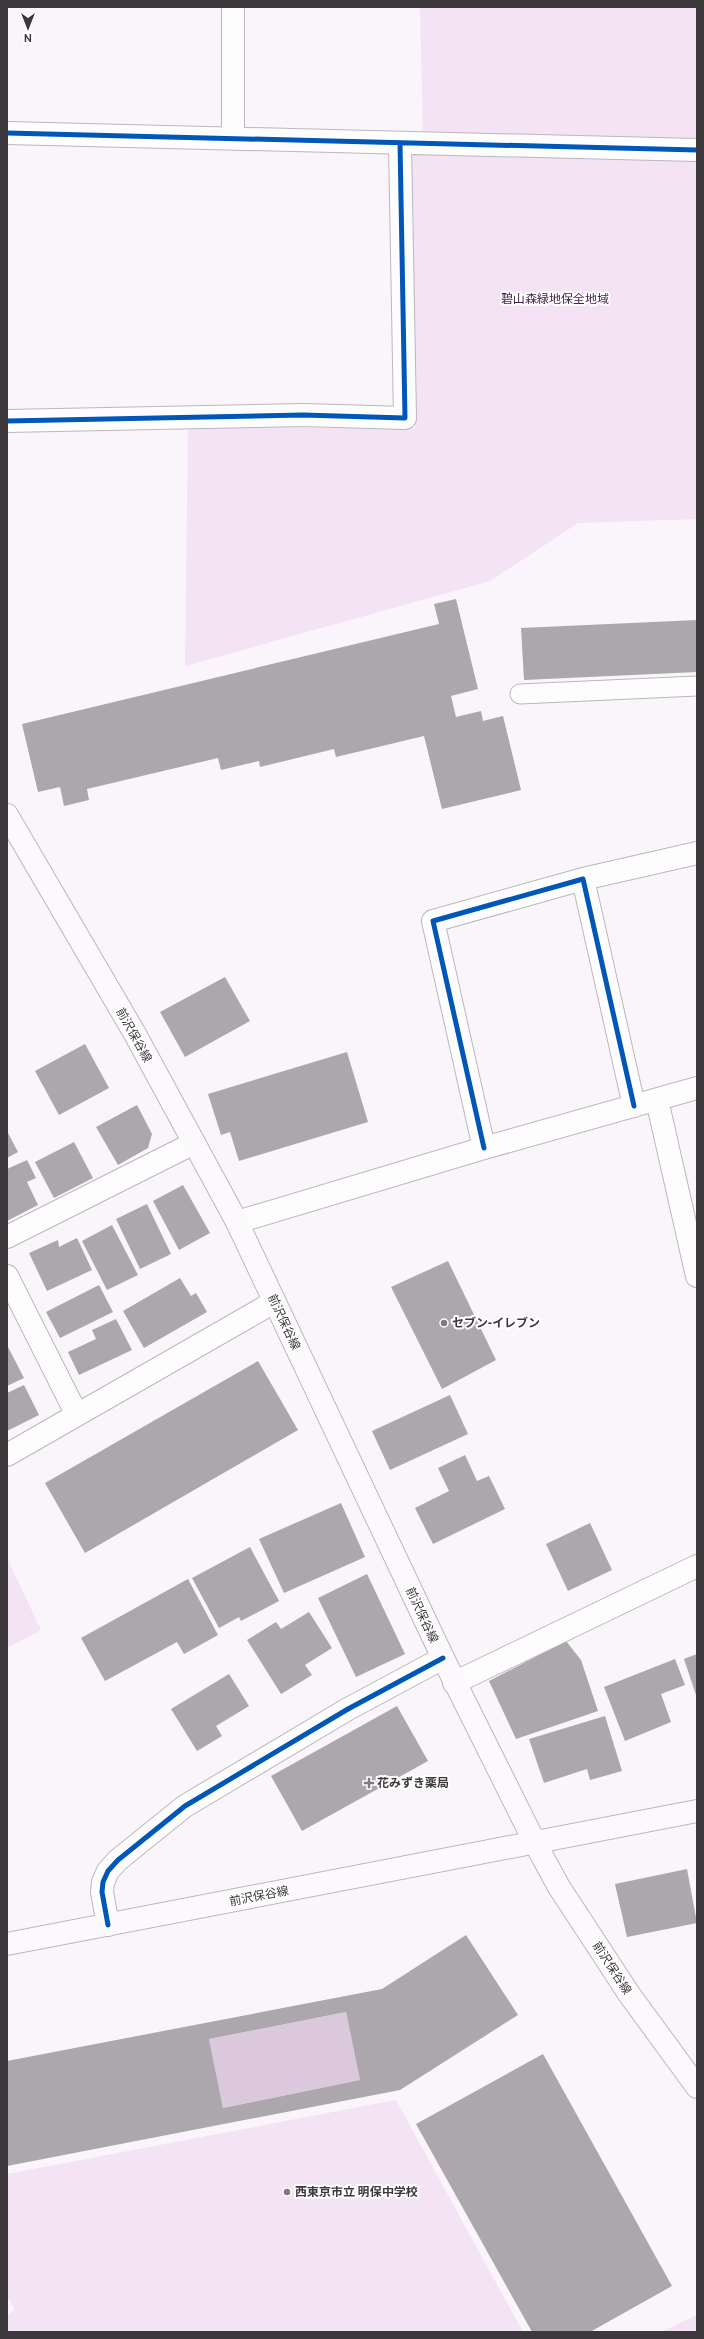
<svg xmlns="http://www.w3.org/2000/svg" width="704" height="2339" font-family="Ubuntu,'Noto Sans JP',sans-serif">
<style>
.green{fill:#f3e3f5}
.water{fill:#dcc8dd}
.building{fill:#aba7ac;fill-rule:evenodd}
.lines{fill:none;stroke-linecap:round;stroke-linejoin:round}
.lane-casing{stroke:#bbb7bc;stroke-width:21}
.street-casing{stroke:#bbb7bc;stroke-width:24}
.secondary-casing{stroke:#bbb7bc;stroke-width:24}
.lane{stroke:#fefdfe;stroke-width:19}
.street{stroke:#fefdfe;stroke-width:22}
.secondary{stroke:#fcf9fc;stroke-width:22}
.cycleway-casing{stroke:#fff;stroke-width:8}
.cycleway{stroke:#0057b8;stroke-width:5}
.poi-dot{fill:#7e7a7f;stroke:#fff;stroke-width:1.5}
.labels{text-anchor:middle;stroke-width:4;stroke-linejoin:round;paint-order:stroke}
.park-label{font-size:12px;fill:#442248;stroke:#fff}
.street-label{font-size:12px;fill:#3c383c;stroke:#fff}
.poi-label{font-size:12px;font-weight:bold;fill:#3c383c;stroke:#fff;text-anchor:start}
</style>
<rect width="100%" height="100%" fill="#faf4fb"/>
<path class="green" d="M420,7H697V142L423,135Z
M411,153L697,159V519L578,523L490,581L185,666L188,426L415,429Z
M7,1558L41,1630L7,1648Z
M396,2100L523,2332H7V2315L15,2310L7,2296V2174Z
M697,2315V2332H661Z"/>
<path class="water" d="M346,2012L360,2080L223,2108L209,2039Z"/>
<path class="building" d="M456,599L478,689L451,696L456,717L481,711L483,721L503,716L521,790L442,809L424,736L336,757L334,749L260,767L259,761L221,770L218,758L87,789L89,800L64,806L60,787L38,792L22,724L439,624L434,604Z
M697,620V672L524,680L521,628Z
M225,977L250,1021L185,1057L160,1012Z
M85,1044L109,1088L59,1115L35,1071Z
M347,1052L368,1122L239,1161L230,1132L221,1135L208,1094Z
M137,1105L152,1134L148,1148L118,1165L96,1127Z
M7,1131L18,1152L7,1158Z
M74,1142L93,1178L54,1198L35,1162Z
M27,1160L36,1178L27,1182L38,1205L7,1221V1169Z
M183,1185L210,1233L179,1250L153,1201Z
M147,1204L171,1254L140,1269L116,1219Z
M112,1225L138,1275L107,1290L82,1241Z
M77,1238L92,1270L47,1291L29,1253L58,1240L59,1247Z
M448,1261L496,1360L442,1389L391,1287Z
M180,1278L191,1296L196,1293L207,1312L144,1348L123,1311Z
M99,1285L113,1312L60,1338L46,1312Z
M116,1319L132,1350L79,1375L68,1352L96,1339L92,1330Z
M7,1345L24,1378L7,1386Z
M258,1361L298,1430L85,1553L45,1483Z
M24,1385L39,1415L7,1431V1393Z
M450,1395L468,1434L390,1470L372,1431Z
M465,1455L477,1481L489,1476L505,1509L433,1544L415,1508L449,1491L438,1468Z
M341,1503L365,1557L284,1593L259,1539Z
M590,1523L612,1570L568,1591L546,1544Z
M250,1547L279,1601L241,1621L239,1617L219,1628L192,1578Z
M367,1574L405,1654L356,1677L318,1598Z
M188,1579L218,1635L184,1654L177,1642L105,1681L81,1638Z
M309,1612L332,1648L305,1665L312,1675L281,1694L247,1640L276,1622L281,1629Z
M566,1641L581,1660L598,1711L516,1739L489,1681Z
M697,1654V1698L684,1659Z
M675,1659L685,1685L661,1694L671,1722L625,1741L604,1687Z
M229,1674L249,1706L216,1726L222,1736L197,1751L171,1709Z
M397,1706L428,1761L302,1831L271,1776Z
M605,1716L622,1771L590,1780L587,1769L544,1783L529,1739Z
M687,1869L697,1923L627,1937L615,1884Z
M466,1935L518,2015L400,2090L7,2166V2061L382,1989ZM346,2012L360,2080L223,2108L209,2039Z
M543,2054L672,2286L590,2332H532L416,2124Z"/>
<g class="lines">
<g class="lane-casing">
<path id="lane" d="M520,694L697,686"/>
</g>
<g class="street-casing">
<path id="street" d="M7,133L697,150
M233,139V7
M7,421L303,415L405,418L400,143
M583,879L697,853
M657,1100L697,1276
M484,1148L433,921L583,879L634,1106
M237,1222L484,1148L697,1088
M7,1237L194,1143
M7,1276L77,1415
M7,1455L274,1302
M454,1683L697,1566
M108,1925L102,1892L103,1882L108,1871L118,1860L185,1806L348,1709L443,1658"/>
</g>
<g class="secondary-casing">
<path id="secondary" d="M7,815L135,1034L237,1222L443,1658L535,1843L559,1887L629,1994L697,2087
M7,1944L697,1811"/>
</g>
<use href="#lane" class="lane"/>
<use href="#street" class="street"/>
<use href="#secondary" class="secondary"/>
<g class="cycleway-casing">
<path id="cycleway" d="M7,133L697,150
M7,421L303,415L405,418L400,143
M484,1148L433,921L583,879L634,1106
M108,1925L102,1892L103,1882L108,1871L118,1860L185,1806L348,1709L443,1658"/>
</g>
<use href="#cycleway" class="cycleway"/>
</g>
<g class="poi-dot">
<circle cx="444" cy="1323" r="4"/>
<path d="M367 1777h4v4h4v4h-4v4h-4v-4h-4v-4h4z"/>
<circle cx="287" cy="2192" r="4"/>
</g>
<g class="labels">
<g class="park-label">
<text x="555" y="303">碧山森緑地保全地域</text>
</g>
<g class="street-label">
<text transform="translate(134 1035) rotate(61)" y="4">前沢保谷線</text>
<text transform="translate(284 1322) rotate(65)" y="4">前沢保谷線</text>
<text transform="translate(422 1615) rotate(65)" y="4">前沢保谷線</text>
<text transform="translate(259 1896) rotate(-11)" y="4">前沢保谷線</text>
<text transform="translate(612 1968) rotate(57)" y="4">前沢保谷線</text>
</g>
<g class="poi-label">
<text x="452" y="1327">セブン-イレブン</text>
<text x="377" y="1787">花みずき薬局</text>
<text x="295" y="2196">西東京市立 明保中学校</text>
</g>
</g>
<rect width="704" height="2339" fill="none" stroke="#3c383c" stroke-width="16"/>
<g transform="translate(28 28) rotate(180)" stroke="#ffffff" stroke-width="3" paint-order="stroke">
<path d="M0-3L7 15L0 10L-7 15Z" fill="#3c383c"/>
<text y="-6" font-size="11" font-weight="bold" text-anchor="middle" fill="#3c383c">N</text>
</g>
</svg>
